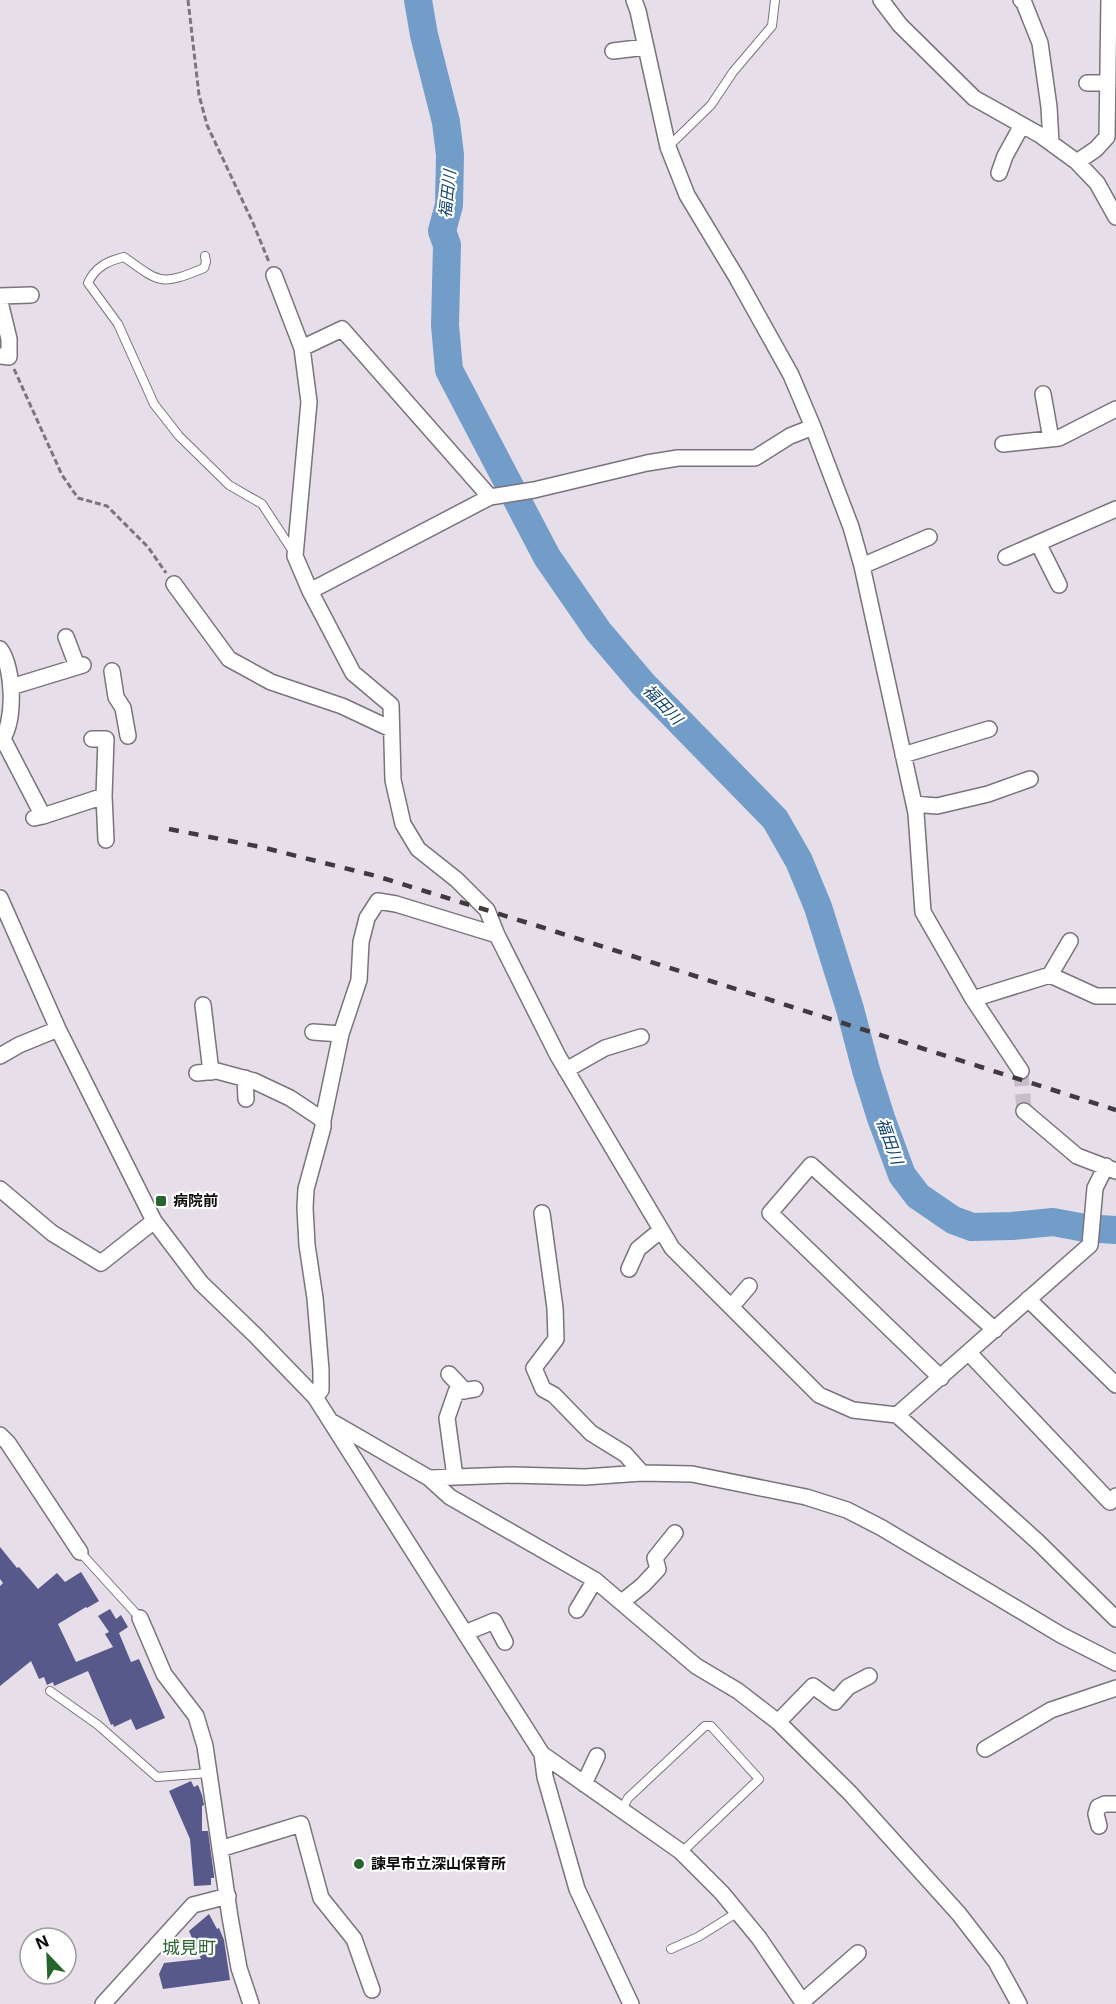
<svg xmlns="http://www.w3.org/2000/svg" width="1116" height="2004" font-family="Inter,'Noto Sans JP',sans-serif">
<style>
.lines{fill:none;stroke-linecap:round;stroke-linejoin:round}
.river{stroke:#729dc8;stroke-width:28}
.building{fill:#58598b}
.street-tunnel{stroke:#c5bec8;stroke-width:15;stroke-dasharray:15 8;stroke-linecap:butt}
.lane-casing{stroke:#7a737c;stroke-width:10}
.street-casing{stroke:#7a737c;stroke-width:18}
.path{stroke:#7b757c;stroke-width:3;stroke-dasharray:6 3;stroke-linecap:butt}
.lane{stroke:#fff;stroke-width:8}
.street{stroke:#fff;stroke-width:15}
.rail{stroke:#3e3a3e;stroke-width:4.5;stroke-dasharray:10 10;stroke-linecap:butt}
.poi-dot{fill:#26652e;stroke:#fff;stroke-width:2}
.labels{text-anchor:middle;stroke-width:4.5;stroke-linejoin:round;paint-order:stroke}
.poi-label{font-size:15px;font-weight:bold;fill:#0d0a0d;stroke:#fff;text-anchor:start}
.water-label{font-size:16px;font-style:italic;fill:#13446d;stroke:#fff}
.quarter-label{font-size:18px;fill:#2c6532;stroke:#fff}
</style>
<rect width="100%" height="100%" fill="#e6dee9"/>
<g class="lines">
<path class="river" d="M418,0L424,35L446,122L450,155L449,205L442,231L447,245L445,325L449,370L547,557L598,631L643,684L775,819L799,861L818,907L850,1009L866,1070L881,1118L902,1175L918,1196L953,1220L972,1227L1012,1226L1053,1222L1085,1228L1116,1230"/>
</g>
<path class="building" d="M0,1547L17,1568L19,1567L38,1589L57,1573L65,1582L81,1572L99,1601L87,1608L86,1607L58,1624L76,1662L113,1647L105,1634L109,1632L98,1616L110,1609L116,1619L121,1615L128,1627L119,1633L131,1662L139,1659L165,1718L136,1730L131,1719L114,1727L113,1724L111,1725L88,1671L54,1686L53,1682L47,1685L44,1677L39,1679L31,1661L0,1686V1586L3,1583L0,1579Z
M191,1781L194,1787L198,1785L202,1795L204,1805L202,1806V1831H208L214,1875V1878H211V1885L194,1886L190,1839L169,1791Z
M209,1914L217,1929L219,1928L224,1940L230,1980L163,1989L159,1974L164,1963L201,1959L189,1931Z"/>
<g class="lines">
<path class="street-tunnel" d="M1021,1071L1024,1111"/>
<g class="lane-casing">
<path id="lane" d="M668,147L711,105L733,72L772,26L775,0
M205,256L206,262L204,268C161,286 160,283 124,257C108,261 95,267 88,283L118,324L154,404L179,436L229,485L262,504L294,553
M80,1552L140,1618
M50,1691L98,1725L157,1777L208,1773
M621,1811L628,1798L705,1726H711L759,1779L682,1852
M671,1949L698,1937L738,1912"/>
</g>
<g class="street-casing">
<path id="street" d="M634,0L638,11L668,147L687,195L737,278L791,375L813,427L851,527L862,566L916,813L923,912L973,999L1021,1071
M881,0L900,25L974,98L1040,135L1077,162L1097,183L1116,217
M1021,0L1024,3L1040,43L1049,107L1051,143
M613,51L646,47
M1087,83H1108
M1077,162L1096,149L1107,137L1109,0
M999,173L1005,156L1022,125
M274,275L302,348L309,402L295,556L310,591L353,673L391,705L393,780L403,824L418,849L457,880L487,910L497,935L558,1056L672,1248L819,1395L853,1410L897,1415L1038,1542L1116,1619
M0,296L31,295
M0,302L9,339V357L0,356
M302,348L342,329L490,497
M1043,394L1051,439
M1003,444L1059,438L1116,409
M1038,543L1059,585
M1006,557L1116,509
M862,566L929,537
M174,584L229,659L271,682L342,706L391,729
M310,591L490,497L534,490L647,463L678,458H755L790,436L813,427
M66,637L77,666
M0,649C14,667 16,724 0,742
M112,671L116,697L123,708L128,736
M11,687L83,665
M3,739L43,816L34,818
M92,739H106L104,796
M903,755L989,729
M914,804L937,806L988,794L1030,779
M43,816L104,796L106,840
M0,898L58,1029L154,1221L201,1283L255,1335L315,1397L542,1754L680,1851L722,1893L759,1938L804,2004
M1050,975L1070,941
M973,999L1050,975L1096,996H1116
M203,1005L211,1072
M313,1032L341,1034
M0,1056L19,1045L58,1029
M566,1070L605,1048L641,1037
M197,1073L217,1071L254,1081L290,1098L323,1120
M245,1078L246,1099
M1024,1111L1077,1156L1116,1171
M0,1189L52,1233L101,1263L154,1221
M542,1213L555,1308L556,1339L534,1368L543,1389L554,1395L591,1433L625,1454L642,1473
M629,1269L638,1249L661,1230
M1028,1299L1116,1385
M731,1307L749,1286
M969,1353L1110,1502L1116,1496
M449,1374L465,1391
M941,1378L770,1213L811,1165L995,1330
M315,1397L321,1390V1370L315,1298L307,1245L305,1208L306,1189L323,1127V1120L341,1034L359,980L361,942L367,918L378,901L396,904L497,935
M897,1415L1090,1245L1095,1188L1106,1166
M334,1423L429,1478L450,1497L595,1580L696,1666L738,1691L778,1722L850,1793L959,1914L996,1962L1019,2004
M0,1435L8,1443L80,1552
M455,1477L447,1418L456,1392L475,1389
M429,1478L513,1475L585,1477L642,1473L692,1474L806,1497L847,1510L882,1528L1061,1635L1116,1663
M622,1602L643,1585L658,1569L655,1558L675,1533
M577,1610L595,1580
M140,1618L164,1674L196,1716L205,1746L230,1917L239,1968L251,2004
M465,1633L494,1621L505,1642
M778,1722L813,1686L835,1702L848,1687L869,1676
M985,1749L1051,1710L1116,1688
M542,1754L545,1777L577,1889L631,2004
M584,1784L597,1756
M1099,1826L1096,1814L1098,1807L1105,1804H1116
M220,1849L301,1824L321,1898L354,1939L372,1990
M802,2002L858,1953
M103,2004L193,1905L228,1896"/>
</g>
<path class="path" d="M188,0L199,95L207,125L253,223L269,262
M14,369L62,475L78,498L107,506L148,547L166,573"/>
<use href="#lane" class="lane"/>
<use href="#street" class="street"/>
<path class="rail" d="M169,829L261,847L376,876L538,926L1116,1110"/>
</g>
<g class="poi-dot">
<rect x="155" y="1195" width="12" height="12" rx="3"/>
<circle cx="359" cy="1864" r="6"/>
</g>
<g class="labels">
<g class="poi-label">
<text x="173" y="1206">病院前</text>
<text x="371" y="1869">諫早市立深山保育所</text>
</g>
<g class="water-label">
<text transform="translate(447 194) rotate(-84)" y="6">福田川</text>
<text transform="translate(663 704) rotate(46)" y="6">福田川</text>
<text transform="translate(890 1141) rotate(70)" y="6">福田川</text>
</g>
<g class="quarter-label">
<text x="189" y="1954">城見町</text>
</g>
</g>
<g transform="translate(48 1956) rotate(337)"><circle r="28" fill="#ffffff" stroke="#9e9d9e" stroke-width="1.5"/>
<path d="M0-4.5L10 22L0 15L-10 22Z" fill="#26652e"/>
<text y="-9" font-size="16" font-weight="bold" text-anchor="middle" fill="#0d0a0d">N</text>
</g>
</svg>
